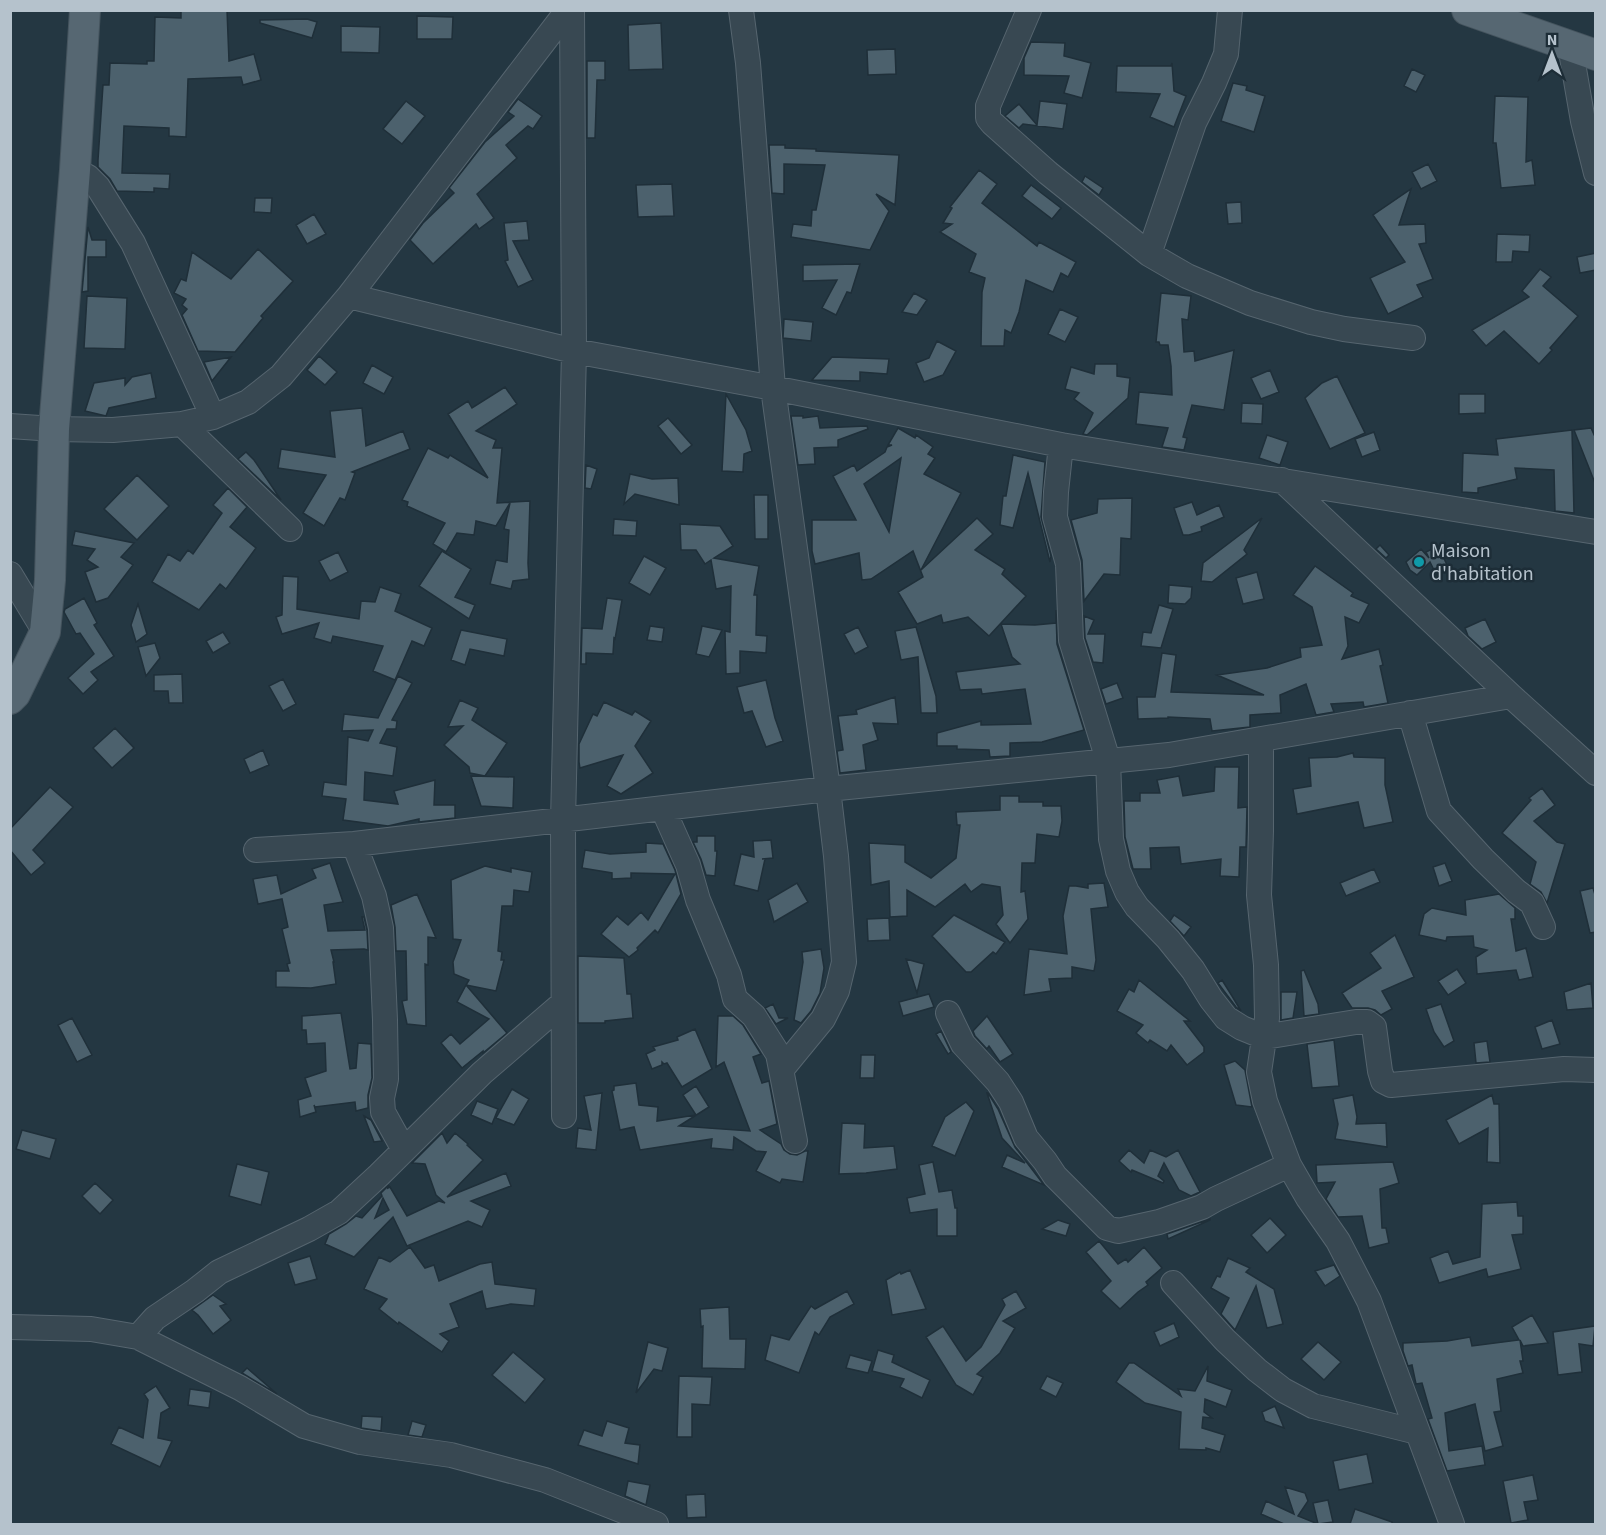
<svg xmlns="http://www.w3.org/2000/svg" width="1606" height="1535" font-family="'Source Sans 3',sans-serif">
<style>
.building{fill:#4c616d;stroke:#1f2f39;stroke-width:1.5;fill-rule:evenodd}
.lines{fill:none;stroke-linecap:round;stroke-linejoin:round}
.minor-casing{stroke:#56656f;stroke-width:26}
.major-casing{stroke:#45545e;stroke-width:32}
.minor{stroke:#384852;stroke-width:24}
.major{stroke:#566772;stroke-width:30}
.culture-dot{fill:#0f9aa8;stroke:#1d2d37;stroke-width:2}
.labels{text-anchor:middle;stroke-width:5;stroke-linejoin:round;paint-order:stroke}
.poi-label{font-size:20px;fill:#b5c2cc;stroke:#1d2d37;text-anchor:start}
</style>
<rect width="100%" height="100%" fill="#243742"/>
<path class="building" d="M181,10H227L229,61L254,54L261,80L243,85L241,77L188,79L186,137L169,136V128L124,126L122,173L170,174L169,189L154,188V192L117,191L110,179L98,167V160L103,85H109L110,63L147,64V61H154L155,17L181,18Z
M417,16L453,17L452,39H417Z
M307,19L317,22L312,38L260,23V20Z
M661,23L663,69L629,70L628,25Z
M341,26L380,27L379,53L341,52Z
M1031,42L1065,43L1064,56L1091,63L1082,98L1064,93L1069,76L1024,75V58Z
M895,49L896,74L868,75L867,50Z
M587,61H605V80H597L595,138H587Z
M1172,63L1174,91L1186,96L1174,127L1150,117L1160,94L1116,92L1117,66H1171Z
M1412,69L1425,75L1416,92L1404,86Z
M1233,83L1247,86L1246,90L1265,96L1254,132L1221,121Z
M1495,96L1528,97L1526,162L1532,160L1535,185L1501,188L1496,143H1493Z
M518,99L542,116L533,129L528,126L506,145L517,158L477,194L494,218L479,229L476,224L433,264L410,240L423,223L454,193L449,188L485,142L514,116L508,112Z
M406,101L425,116L402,144L383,129Z
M1040,101L1067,104L1063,129L1023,124L1019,128L1005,116L1019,104L1037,125Z
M769,145H785V148L816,149V151L899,155L895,205L876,194L889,211L870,250L791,237L793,224L811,226L812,210H816L825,165L784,164V194L772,193Z
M1428,164L1437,181L1421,189L1412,172Z
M979,170L997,184L982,203L1037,246L1039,242L1076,262L1068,277L1061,273L1053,292L1026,280L1019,312L1011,333L1005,330L1004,346H981L982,292L985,278L969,272L976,254L940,232L952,224L943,223L952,208L950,207Z
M1085,176L1103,188L1099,195L1082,182Z
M672,184L674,216L638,217L636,185Z
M1031,185L1061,208L1052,219L1022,196Z
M1411,189L1399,225L1425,224L1426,243L1419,244L1433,279L1417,285L1423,297L1388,314L1370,278L1405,262L1373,215Z
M255,198H272L271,213L254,212Z
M1241,202L1242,223L1228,224L1226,203Z
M314,214L326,234L307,244L296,225Z
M527,221L529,240L513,241L533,280L518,287L505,261L508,260L504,223Z
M88,227L92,240H106V257H88V291L82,292Z
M1497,234L1530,235L1529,252L1513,251L1512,262H1496Z
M258,249L293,281L261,316L263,318L235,352L198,351L182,315L187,309L182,305L186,299L174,293L181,279L186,281L192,252L231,279Z
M1596,253V270L1580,273L1577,257Z
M860,264L851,293L847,292L836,315L822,308L837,280L803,281V265Z
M1540,269L1551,277L1543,286L1578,316L1550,348L1552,350L1539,364L1504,331L1486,346L1472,330L1529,297L1522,291Z
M914,293L927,300L917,315L902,312Z
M1161,293L1191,296L1188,320L1182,319L1184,352L1194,351L1195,361L1234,350L1224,410L1192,405L1183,437L1187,438L1184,450L1162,447L1168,428L1136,424L1139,392L1172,395L1171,366L1168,345H1160L1159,342H1156Z
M87,296L127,298L125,349L84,348Z
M1060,309L1078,317L1065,342L1048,334Z
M784,319L813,322L811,341L783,338Z
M937,341L956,351L943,375L924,382L916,363L929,358Z
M319,356L337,372L325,385L307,370Z
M231,357L212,381L204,362Z
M832,357L889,359L887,374L860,372V381L812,380Z
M1095,364H1117V376L1130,378L1128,398L1087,435L1083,434L1093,413L1074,399L1079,393L1065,389L1071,367L1094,374Z
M372,365L393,377L384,394L363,383Z
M1270,370L1279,392L1261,399L1251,378Z
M151,373L156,398L109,408L106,416L85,411L94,383L125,378V385L132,377Z
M1337,376L1365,433L1330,449L1305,398L1322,383Z
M505,387L517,404L476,431L496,440L493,448H502L497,503L530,501L528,563L529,579L513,581L511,589L490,584L496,560L507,562L509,530L504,529L510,503L496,526L476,521L474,535L457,533L446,552L433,544L445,523L407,506L408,502L402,500L428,448L448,458L450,455L488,478L448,414L468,401L472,408Z
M726,394L746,430L752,451L744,454L743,472L722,471Z
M1459,394H1485V413L1459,414Z
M1242,403L1263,404L1262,424L1241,423Z
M362,408L366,446L403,431L410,449L352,472L355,473L345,500L340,498L324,526L303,513L326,475L278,468L281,449L335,457L330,411Z
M791,416H803V418L818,416L820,428L867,426L868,429L838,440V447L814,448L815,464L798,465Z
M668,418L692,445L681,454L658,426Z
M898,428L915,438L916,435L933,447L928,454L935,458L924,474L961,493L921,570L977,518L993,534L975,550L1005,569L1002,574L1026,596L989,636L968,617L943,623L941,615L917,624L898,592L923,577L913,551L871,579L862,580L859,553L815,564L812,551V520H856L833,476L854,465L857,471L885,452L887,447L892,445H888ZM901,458L889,532L864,484Z
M1591,428L1596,439L1595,483L1574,430Z
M1572,430L1574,513L1555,511L1554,470L1515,468L1517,479L1478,488V493L1462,492L1463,453L1498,455L1496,439Z
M1374,432L1380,450L1362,457L1355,439Z
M1267,435L1288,442L1280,465L1259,458Z
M246,452L254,460L281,500L238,459Z
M1013,455L1045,462L1041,517L1051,556L1050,562L1028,473L1013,528L1000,525L1003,496H1006Z
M586,465L597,469L591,489L585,488Z
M630,474L652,479L678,478L679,505L635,494L624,504Z
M137,475L169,506L137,540L104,509Z
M228,488L247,507L230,527L256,548L226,589L220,584L199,610L152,582L168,554L180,561L188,550L193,554L222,513L213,505Z
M754,495H768V539H755Z
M1132,498L1131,539L1121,538L1120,575L1104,574L1084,601L1082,560L1071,520L1097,513L1098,499Z
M1192,502L1197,515L1219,505L1224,517L1201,527L1202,531L1189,535H1183L1174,508Z
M1262,518L1244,550L1247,554L1212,582L1201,581L1203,563Z
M614,519L637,521L636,536L613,535Z
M680,524L720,526L733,546L714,558L759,566L754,595H757L756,635L767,636L766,653L740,651V673L726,674L725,631L730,632L731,586L716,589L711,560L705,564L696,550H681Z
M75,531L134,543L121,557L133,565L108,598L96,602L85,572L98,567L87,560L95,549L72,545Z
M1380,545L1389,555L1386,558L1376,549Z
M1438,546L1448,567L1435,572L1430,562L1417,575L1410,570L1406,562L1421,549L1429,558L1426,552Z
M442,551L471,569L455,597L475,605L469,619L419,586Z
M338,552L348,572L330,581L319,561Z
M644,556L666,568L650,595L629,583Z
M1315,566L1353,593L1351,596L1369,604L1359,623L1345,617L1348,646L1342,659L1379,649L1383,665L1380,666L1388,703L1364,707L1363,702L1331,704L1334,712L1316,715L1306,684L1280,695L1281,713L1250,715V727L1212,731L1210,719L1168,717V718L1138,719L1137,697H1155L1162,653L1176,655L1171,692L1264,695L1217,675L1267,668L1301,657L1300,648L1322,645L1312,607L1293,595Z
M1257,572L1264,599L1243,604L1236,578Z
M283,576L298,577L297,609L359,619L361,601L375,602L380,587L401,594L395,611L432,628L424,646L412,641L395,680L373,671L383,646L333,636L331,643L314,638L319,623L282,634L276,617L282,615Z
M1169,585L1192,587L1191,598L1185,604L1168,603Z
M84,598L97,623L94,625L114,656L91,672L98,680L83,694L68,678L94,654L80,633L76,634L64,612L65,609Z
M607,598L622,600L615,639L614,638L613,654L586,653V664H581L582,628L602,629Z
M138,604L147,634L136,642L131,625Z
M1159,605L1173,609L1161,648L1141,646L1143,632L1151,633Z
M1056,610L1057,644L1084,730L1042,742L1010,743V756L990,757L989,750L957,749V746H937V733L981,721V725L1031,724L1025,689L982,694L981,689L960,690L956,672L1020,664L1012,657L1001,624L1035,625L1056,623Z
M1084,616L1094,620L1088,634H1105L1103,663L1093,662L1085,638Z
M1485,619L1496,642L1482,649L1468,636L1465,628Z
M650,626L664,628L662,642L647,640Z
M702,626L722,630L709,657L696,654Z
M858,627L868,647L855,654L844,634Z
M916,627L936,696L937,713H921L918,657L901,660L895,631Z
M461,630L507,639L504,656L470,649L465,665L451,660Z
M223,632L230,643L213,653L206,641Z
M155,643L160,658L146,676L138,647Z
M182,674L183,703H169L168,691H154V675Z
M398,676L412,683L392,720L397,721L396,729H387L380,743L397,747L393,776L365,772L364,800L398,804L394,791L435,780L434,805H455V818L419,822V819L388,826L343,820L346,799L322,796L324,782L346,785L348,737L368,741L373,730L342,731L344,714L378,718Z
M283,679L296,704L283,711L269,686Z
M766,680L775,718L783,741L766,747L752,711L744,713L737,687Z
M1117,683L1123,698L1106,704L1101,689Z
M895,697L898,724L873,723L878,740L863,745L866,770L840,773L837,751L843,750L838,716L857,714L856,710Z
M460,700L478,708L472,720L507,743L485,776L470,773L469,767L444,745L463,726L448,727Z
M604,702L632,715L635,711L651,721L635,746L653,773L621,794L607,786L623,755L580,768L579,762V744L593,714L597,716Z
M115,728L134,748L112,768L93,748Z
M263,750L269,765L250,773L244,759Z
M1353,753L1354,757L1385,758V785L1393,822L1364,828L1358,802L1297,814L1293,789L1311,786L1309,758L1337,757Z
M1215,767H1239L1238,808L1247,807L1246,847H1240L1239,877L1220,876L1221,859L1181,864L1179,847L1150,848L1151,869H1133L1125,837L1124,801H1140V793H1160L1157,780L1179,776L1183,796L1214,791Z
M471,776L514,777L513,808L481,806Z
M50,787L73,807L33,850L45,863L31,875L10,850V829Z
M1542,788L1555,805L1534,821L1557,842L1565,844L1547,903L1541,892L1530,884L1536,862L1502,833L1531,800L1529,798Z
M1000,796H1019V802H1043V806H1061L1062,821L1059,837L1037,834L1035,863H1022L1021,892L1025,891L1028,919L1010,943L996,924L1003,915L1000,887L982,884L971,892L965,884L935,907L907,890V916L890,917L889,881L871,885L869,843L905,845V862L931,878L956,858L960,825H957L956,812L1000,810Z
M697,836H715V851H717L715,876L706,875L701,859L693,842H697Z
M771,840L773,858L762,859H765L758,891L734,885L741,854L754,857L753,841Z
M646,843L663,844L675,870L681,894L658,933L655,930L637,948L638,950L629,957L601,934L617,916L628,925L641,912L648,920L675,874L631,873V878L612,879V873L582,868L585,850L610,854L646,852Z
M330,863L343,902L324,905L328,931L365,930L362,917H364L367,930L368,950L364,949L331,950L334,962H333L336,984L311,988L276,987V971H289L287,964L290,963L282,929L288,927L282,899L258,904L253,879L277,875L281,894L316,878L312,869Z
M1445,863L1452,881L1439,886L1433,867Z
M485,866L511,872V868L532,872L529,892L514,890L513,906H502L498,951L502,952L501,960H504L496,991L466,985L469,980L454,974L453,962L461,940L453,939L451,880Z
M1374,869L1380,882L1346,896L1340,883Z
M797,883L808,902L774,922L768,900Z
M1104,883L1108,907L1091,909L1096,960L1094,971L1072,967V978L1049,979L1051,991L1024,995L1029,949L1067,954L1063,916L1069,886H1076L1088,888V884Z
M1593,888L1596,898V932L1590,933L1580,891Z
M417,894L436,938L428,937V965L425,964L426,1026L407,1024L402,1001L407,1000L406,951H396L395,927L391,905Z
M1499,894L1515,908V919H1511L1516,951L1526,948L1533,977L1519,980L1516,970L1477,974L1476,957L1487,950L1474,947L1473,936L1447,937L1446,941L1419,935L1424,914L1432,908L1466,915L1465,900Z
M954,915L1005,942L996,954L993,952L971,972H966L932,936Z
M1174,915L1191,927L1184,936L1170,921Z
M889,918L890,940L868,941L867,919Z
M1395,935L1414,977L1382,991L1392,1009L1381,1015L1375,1010L1368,1008H1352L1342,993L1381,968L1370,953Z
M821,949L824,968L820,993L811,1011L801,1023L794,1020L803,962L802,952Z
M578,956L624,958L627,994H631L633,1018L605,1021V1023H578Z
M906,959L924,964L917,993Z
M1457,969L1466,983L1448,995L1438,981Z
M1304,970L1318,1004L1319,1014L1304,1016L1301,971Z
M1139,980L1190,1021H1184L1204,1047V1052L1187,1065L1171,1045L1167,1051L1150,1040L1148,1043L1136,1033L1143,1025L1117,1011L1129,989L1134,992Z
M1222,980L1232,996L1241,1011L1236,1007L1218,983Z
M1591,983L1593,1008L1567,1010L1564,992Z
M466,985L507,1033L483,1053V1051L462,1068L441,1043L451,1034L460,1044L489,1019L457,1002Z
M1281,992H1297L1293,1018L1281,1020Z
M929,994L934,1007L903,1016L899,1002Z
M773,1004L779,1018H788L776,1024L765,1008Z
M1441,1004L1454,1041L1444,1047L1434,1032L1426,1009Z
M341,1013L350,1069L356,1068L358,1043L371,1044L372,1078L368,1095V1108L356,1111L355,1102L315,1107L314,1105L316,1112L300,1117L298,1100L311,1096L305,1078L326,1071L325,1043L307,1044L306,1030H302V1016Z
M718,1016H733L743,1025L761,1054L753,1057L762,1083L769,1081L777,1124L760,1130L781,1144L784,1150L790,1154L797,1155L805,1151H808L803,1182L782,1179L780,1183L756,1171L766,1152L756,1151L734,1137L733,1150L711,1148L712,1139L640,1150L634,1127L620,1130L612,1091L614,1090V1086L636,1083L639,1105L658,1107L657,1121L696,1115L683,1095L696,1086L709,1107L679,1126L750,1131L724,1062L716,1067Z
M987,1016L1013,1054L1000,1062L989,1046L987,1049L975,1036L973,1031Z
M72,1018L92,1055L77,1062L58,1025Z
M1552,1020L1560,1044L1542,1049L1535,1027Z
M695,1029L712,1069L682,1087L667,1063L664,1064L662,1062V1065L652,1069L646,1054L655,1050L653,1047L678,1040L677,1037Z
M941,1031L951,1052L948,1054L936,1034Z
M1334,1040L1339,1086L1312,1088L1307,1044Z
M1487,1041L1490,1062L1476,1063L1474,1043Z
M861,1055H875L874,1078H860Z
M1235,1061L1245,1070L1252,1107L1236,1105L1224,1065Z
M512,1089L529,1099L514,1125L496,1118Z
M602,1093L596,1150L576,1148L578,1128L591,1130L584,1096Z
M987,1093H988L998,1109L1015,1147L1044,1185L1002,1167L1007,1155L1025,1163L1002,1138Z
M1353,1095L1357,1117L1356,1124L1386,1123L1387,1147L1335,1139L1338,1124L1333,1099Z
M1492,1095L1494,1104H1499L1500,1163L1487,1162L1488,1128L1459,1144L1446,1120Z
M477,1101L498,1109L492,1124L471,1115Z
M966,1102L974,1111L955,1156L932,1146L945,1117Z
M364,1116L371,1120L382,1141L374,1142Z
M842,1123L865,1124L864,1148L894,1146L897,1169L866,1173L839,1174Z
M22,1130L56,1139L50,1159L16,1149Z
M442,1133L447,1143L455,1133L468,1144L467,1145L483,1160L447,1197L506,1173L511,1186L471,1201L490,1210L482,1227L468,1221L407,1246L393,1217L354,1257L325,1244L329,1234L346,1224L356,1216L362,1218L382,1196L381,1193L389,1185L388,1188L390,1187L407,1216L439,1201L445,1203L436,1195L425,1164L412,1163ZM383,1198L389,1210L375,1218Z
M1129,1150L1144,1163L1150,1150L1166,1157L1178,1150L1200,1192L1191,1196L1179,1190L1164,1163L1158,1176L1164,1181L1163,1183L1132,1170L1131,1172L1119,1161Z
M933,1162L939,1192L952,1190L955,1208H957V1236H937V1209L910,1213L907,1198L925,1194L919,1165Z
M1393,1162L1399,1183L1380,1189L1382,1228H1386L1389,1243L1369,1248L1362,1216L1338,1217L1326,1199L1335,1182L1317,1183L1316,1165Z
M237,1164L269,1172L261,1205L229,1196Z
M95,1183L113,1200L100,1214L82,1196Z
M1517,1202L1518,1216H1523V1234L1512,1235L1521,1269L1488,1277L1486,1269L1439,1283L1430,1258L1448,1251L1453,1264L1480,1257L1482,1204Z
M1270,1218L1286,1235L1267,1253L1251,1235Z
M1210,1219V1220L1168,1239L1167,1234Z
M1058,1220L1070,1224L1066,1236L1042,1229Z
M1099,1241L1118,1264L1126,1259L1128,1262L1144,1247L1162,1268L1146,1282L1148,1285L1138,1292L1120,1309L1101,1291L1111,1281L1086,1252Z
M410,1247L425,1268L434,1265L439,1281L480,1264L492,1262L495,1284L536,1289L534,1306L511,1304L486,1309L482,1291L450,1304L459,1327L440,1334L449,1341L442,1352L399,1322L398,1324L379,1309L387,1299L364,1289L379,1257L390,1262Z
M310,1256L317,1279L295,1285L288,1263Z
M1228,1258L1250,1268L1246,1272L1274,1289L1283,1324L1267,1328L1256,1286L1235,1330L1221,1314L1229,1298L1211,1288L1217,1276L1220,1277Z
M1334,1265L1340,1276L1325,1286L1315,1271Z
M910,1270L926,1309L892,1315L886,1280L900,1272L901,1274Z
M847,1291L854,1304L830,1317L819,1335L815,1332L799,1373L765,1360L771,1335L789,1340L811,1306L815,1309Z
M1016,1291L1026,1308L1003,1321L1015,1328L1000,1353L977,1374L983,1377L973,1395L956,1385L926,1337L943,1326L966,1361L981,1347L1005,1305L1002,1299Z
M213,1295L226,1304L220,1306L231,1320L213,1334L198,1315L192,1310Z
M729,1307L730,1339H746L745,1369L702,1368L703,1326L701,1327L700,1309Z
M1532,1315L1548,1343L1523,1346L1520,1340L1523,1361H1520L1523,1373L1497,1379L1501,1411L1494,1412L1503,1446L1485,1451L1475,1404L1445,1413L1449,1451L1482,1446L1485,1465L1447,1471L1428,1419L1432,1418L1422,1383L1416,1384L1412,1365L1408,1366L1403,1351V1343L1447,1341L1470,1337L1472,1346L1519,1340L1512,1327Z
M1174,1323L1179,1337L1160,1346L1154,1332Z
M1595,1326L1593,1346L1579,1344L1582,1372L1558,1375L1553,1332Z
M648,1342L668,1348L662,1371L654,1369L636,1393Z
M1318,1342L1341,1362L1324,1380L1301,1359Z
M878,1350L894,1355L892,1362L930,1380L922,1398L900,1387L904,1379L872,1371Z
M513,1352L545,1379L525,1403L492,1375Z
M850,1355L872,1361L868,1373L846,1368Z
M1129,1363H1134L1181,1396L1178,1389L1195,1391L1208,1366L1207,1381L1232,1390L1226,1407L1205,1399L1204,1412L1212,1418L1203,1417L1202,1428L1225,1435L1220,1452L1206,1448V1450L1179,1449L1181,1412L1145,1403L1116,1382Z
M247,1368L277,1394L242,1373Z
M679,1376L712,1377L710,1405L692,1404V1437H677Z
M1047,1376L1063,1383L1056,1397L1040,1389Z
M156,1386L170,1408L161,1413L158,1438L172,1441L160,1467L111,1444L119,1427L143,1438L148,1400L144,1394Z
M190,1389L211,1392L209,1408L188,1405Z
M1275,1406L1284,1428L1265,1421L1262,1412Z
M362,1416L382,1417L381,1431L361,1428Z
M412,1421L426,1425L422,1437L408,1435Z
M607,1421L629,1428L625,1443L640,1445L638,1464L578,1445L584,1430L602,1436Z
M1367,1454L1373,1483L1339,1490L1333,1461Z
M1533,1475L1538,1500L1524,1502L1528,1520L1511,1523L1503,1481Z
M628,1481L650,1485L646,1505L625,1496Z
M1285,1487L1305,1493L1308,1501L1298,1516L1318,1524H1284L1261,1514L1266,1501L1294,1514Z
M705,1494L706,1517L687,1518L686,1495Z
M1328,1500L1333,1522L1318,1524L1313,1503Z
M1355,1509L1392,1522V1524H1350Z"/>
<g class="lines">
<g class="minor-casing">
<path id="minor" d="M741,10L748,63L773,388L828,789L836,856L844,962L837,991L823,1019L782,1069
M1029,10L988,106V118L992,123L1048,173L1149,254L1187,276L1250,303L1311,322L1344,329L1413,338
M1570,46L1583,121L1596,173
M75,170L88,177L98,187L133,243L213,417
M1149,254L1194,123L1214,83L1226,54L1230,10
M349,296L574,351L773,388L1061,445L1596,532
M182,424L290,529
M10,426L54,429L113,430L182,424L213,417L248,402L281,376L349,296L568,10
M1061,445L1056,492L1055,517L1068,564L1071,640L1108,760L1111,839L1118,871L1127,892L1137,907L1168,939L1193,970L1211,999L1226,1018L1242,1028L1264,1037L1356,1022H1367L1374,1027L1380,1071L1383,1081L1391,1085L1564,1069L1596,1070
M1282,480L1511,696L1596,773
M10,574L45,632
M1410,713L1439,811L1483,859L1516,891L1532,903L1543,927
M1261,739V831L1259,895L1266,965L1267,1018L1259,1072L1265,1101L1289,1165L1308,1198L1338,1241L1369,1301L1452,1524
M663,809L688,865L698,900L729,975L735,999L754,1016L778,1054L795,1141
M354,844L374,896L381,928L385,1020L386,1079L382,1098L383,1112L404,1150
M256,850L354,844L828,789L1169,755L1511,696
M948,1013L963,1044L998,1082L1011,1102L1026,1138L1045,1161L1055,1176L1107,1228L1118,1231L1159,1222L1202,1207L1216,1199L1289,1165
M564,1116L563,821L574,351L572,10
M1173,1283L1225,1340L1257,1370L1283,1390L1313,1406L1417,1432
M10,1327L91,1329L138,1337L240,1388L304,1426L360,1442L451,1455L545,1480L656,1524
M138,1337L155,1318L195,1291L219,1272L309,1229L339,1212L379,1175L482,1073L563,1003"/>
</g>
<g class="major-casing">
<path id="major" d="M1467,10L1596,55
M10,699L15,694L45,632L50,580L54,429L75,170L85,10"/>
</g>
<use href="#minor" class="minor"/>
<use href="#major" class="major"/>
</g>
<circle class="culture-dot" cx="1419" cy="562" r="6"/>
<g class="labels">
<g class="poi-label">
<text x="1431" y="557">Maison<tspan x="1431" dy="23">d'habitation</tspan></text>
</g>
</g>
<rect width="1606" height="1535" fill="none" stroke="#b5c2cc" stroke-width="24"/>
<g transform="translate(1552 54)" stroke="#1d2d37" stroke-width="4.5" paint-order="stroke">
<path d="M0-4.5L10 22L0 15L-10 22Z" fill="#b5c2cc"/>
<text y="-9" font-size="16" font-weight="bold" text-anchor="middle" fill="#b5c2cc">N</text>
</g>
</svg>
